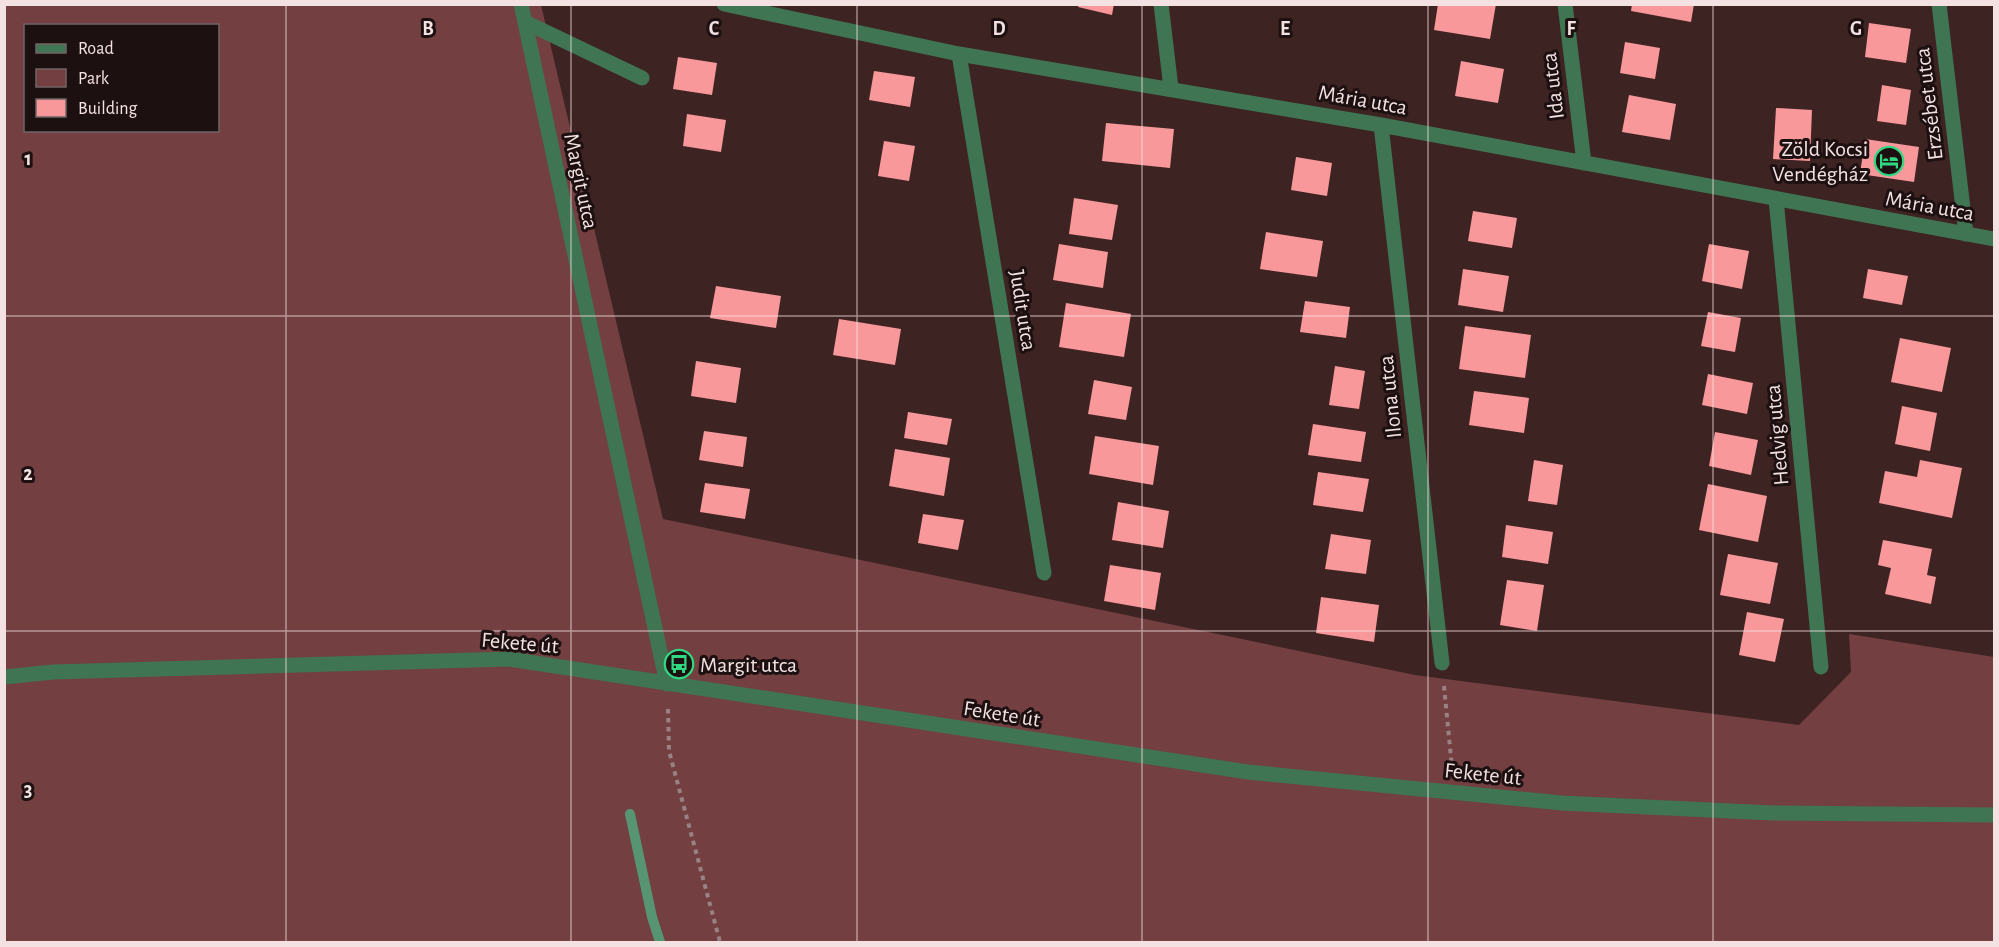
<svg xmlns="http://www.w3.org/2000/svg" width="1999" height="947" font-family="'Alegreya Sans',sans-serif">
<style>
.green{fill:#733f41;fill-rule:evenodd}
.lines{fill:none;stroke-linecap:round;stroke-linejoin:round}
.stream{stroke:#569472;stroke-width:10}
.building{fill:#f8989b}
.path{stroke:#998282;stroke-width:4;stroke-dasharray:4.5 4.5;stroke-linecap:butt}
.minor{stroke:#3f7553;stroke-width:15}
.grid{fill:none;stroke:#f4e1e1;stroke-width:1.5;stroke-opacity:0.55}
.labels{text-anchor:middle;stroke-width:6;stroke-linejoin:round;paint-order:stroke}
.street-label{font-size:22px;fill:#f4e1e1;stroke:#1c1010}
.poi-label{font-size:22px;fill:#f4e1e1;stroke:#1c1010;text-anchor:end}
.grid-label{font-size:20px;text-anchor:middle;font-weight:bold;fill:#f4e1e1;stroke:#1c1010;stroke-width:6;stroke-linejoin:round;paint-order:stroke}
</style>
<rect width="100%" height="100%" fill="#3e2323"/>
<path class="green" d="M5,5H541L663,519L1415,675L1799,725L1851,672L1849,634L1994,657V942H5ZM26,26H218V130H26Z"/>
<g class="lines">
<path class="stream" d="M630,814L652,917L660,942"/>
</g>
<path class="building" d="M1079,4H1114L1112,15L1078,7Z
M1438,4H1496L1490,39L1434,30Z
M1632,4H1694L1691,22L1631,11Z
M1869,23L1911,29L1906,63L1865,57Z
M1625,42L1660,48L1655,79L1620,73Z
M678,57L717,63L712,95L673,89Z
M1461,61L1504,69L1498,103L1455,96Z
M874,71L915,77L910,107L869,100Z
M1882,85L1911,90L1906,125L1877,121Z
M1629,95L1676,104L1670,140L1622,132Z
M1776,108L1812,110L1810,161L1773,159Z
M687,114L726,120L721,152L683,146Z
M1106,123L1174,129L1170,168L1102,161Z
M1865,139L1919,147L1914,182L1860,174Z
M884,141L915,146L909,181L878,176Z
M1296,157L1332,163L1327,196L1291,190Z
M1074,198L1118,205L1112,240L1069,234Z
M1473,211L1517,218L1512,248L1468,241Z
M1266,232L1323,241L1317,277L1260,269Z
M1059,244L1108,252L1103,288L1053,280Z
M1709,244L1749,251L1742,289L1702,281Z
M1463,269L1509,276L1503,312L1458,305Z
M1868,269L1908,276L1902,305L1863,298Z
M716,286L781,296L776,328L710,318Z
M1305,301L1350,307L1346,338L1300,332Z
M1066,303L1131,314L1124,357L1059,347Z
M1708,312L1741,318L1735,352L1701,346Z
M839,319L901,329L895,365L833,355Z
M1465,326L1531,335L1525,378L1459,369Z
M1900,338L1951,348L1942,392L1891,382Z
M696,361L741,368L736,403L691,396Z
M1335,366L1365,371L1359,409L1329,405Z
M1708,374L1753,383L1747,414L1702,405Z
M1094,380L1132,387L1126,420L1088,414Z
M1474,391L1529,398L1524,433L1469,425Z
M1902,406L1937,413L1930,451L1895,444Z
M908,412L952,419L947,445L904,438Z
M1313,424L1366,432L1361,462L1308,455Z
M704,431L747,437L743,467L699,460Z
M1715,432L1758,440L1751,475L1709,466Z
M1095,436L1159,446L1153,485L1089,474Z
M895,449L950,458L944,496L889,486Z
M1534,460L1563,465L1557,505L1528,501Z
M1920,460L1962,468L1952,518L1879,503L1885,471L1917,477Z
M1318,472L1369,479L1363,512L1313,505Z
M705,483L750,489L745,519L700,512Z
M1708,484L1767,496L1758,542L1699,530Z
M1118,502L1169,511L1163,548L1112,540Z
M923,514L964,520L958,550L918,543Z
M1506,525L1553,532L1548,564L1502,557Z
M1331,534L1371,540L1366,574L1325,569Z
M1883,540L1932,549L1927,575L1936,577L1931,604L1885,594L1891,568L1878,565Z
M1728,554L1778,563L1770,604L1720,595Z
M1110,565L1161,573L1155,610L1104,601Z
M1507,580L1544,585L1537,631L1500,625Z
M1321,597L1379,605L1374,642L1316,633Z
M1747,612L1784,619L1775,662L1739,655Z"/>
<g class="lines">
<path class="path" d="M1444,686L1452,768
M668,709L669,751L720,942"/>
<path class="minor" d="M521,4L667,684
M724,4L959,54L1381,125L1994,239
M1161,4L1171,88
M1565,4L1584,163
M1939,4L1966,234
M525,22L642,78
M959,54L1044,573
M1381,125L1442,663
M1776,199L1821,667
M4,677L53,672L509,659L1248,772L1562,803L1773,813L1994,815"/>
</g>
<path class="grid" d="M286,4V942M571,4V942M857,4V942M1142,4V942M1428,4V942M1713,4V942M4,316H1994M4,631H1994"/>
<defs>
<g id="hotel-ring" transform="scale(1.5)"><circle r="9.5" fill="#1c1010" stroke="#31d882" stroke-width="1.5"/><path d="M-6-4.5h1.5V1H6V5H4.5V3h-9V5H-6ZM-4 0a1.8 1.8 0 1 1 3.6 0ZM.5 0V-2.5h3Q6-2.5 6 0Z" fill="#31d882"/></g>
<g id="bus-ring" transform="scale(1.5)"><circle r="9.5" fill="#1c1010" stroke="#31d882" stroke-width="1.5"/><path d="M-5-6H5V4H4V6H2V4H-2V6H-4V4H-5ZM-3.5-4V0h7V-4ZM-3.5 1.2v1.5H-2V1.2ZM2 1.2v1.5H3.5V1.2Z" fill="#31d882"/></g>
</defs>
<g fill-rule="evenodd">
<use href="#hotel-ring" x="1889" y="161"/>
<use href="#bus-ring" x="679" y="664"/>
</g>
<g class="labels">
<g class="street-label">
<text transform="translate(1552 86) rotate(-97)" y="8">Ida utca</text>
<text transform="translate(1363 99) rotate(10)" y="8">Mária utca</text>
<text transform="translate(1928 104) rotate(-97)" y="8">Erzsébet utca</text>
<text transform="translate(582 181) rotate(78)" y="8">Margit utca</text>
<text transform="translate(1930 205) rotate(10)" y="8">Mária utca</text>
<text transform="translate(1024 310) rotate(81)" y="8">Judit utca</text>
<text transform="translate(1389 397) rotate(-96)" y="8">Ilona utca</text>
<text transform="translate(1776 435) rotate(-95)" y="8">Hedvig utca</text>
<text transform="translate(520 642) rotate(5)" y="8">Fekete út</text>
<text transform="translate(1002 713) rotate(9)" y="8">Fekete út</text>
<text transform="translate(1483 773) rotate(6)" y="8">Fekete út</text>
</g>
<g class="poi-label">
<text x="1868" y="156">Zöld Kocsi<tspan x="1868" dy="25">Vendégház</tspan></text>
<text x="700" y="672" text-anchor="start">Margit utca</text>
</g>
</g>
<g class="grid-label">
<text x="428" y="35">B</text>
<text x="714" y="35">C</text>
<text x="999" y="35">D</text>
<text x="1285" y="35">E</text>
<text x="1571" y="35">F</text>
<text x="1856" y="35">G</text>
<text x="28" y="165">1</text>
<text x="28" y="480">2</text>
<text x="28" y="796">3</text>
</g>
<rect width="1999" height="947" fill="none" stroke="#f4e1e1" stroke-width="12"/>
<rect x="24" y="24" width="195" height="108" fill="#1c1010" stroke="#726464" stroke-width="1.5"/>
<rect x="36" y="44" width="30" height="9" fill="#3f7553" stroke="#726464" stroke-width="1.5"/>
<text x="78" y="54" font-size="18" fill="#f4e1e1">Road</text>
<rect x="36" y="69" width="30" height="18" fill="#733f41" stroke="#726464" stroke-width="1.5"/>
<text x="78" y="84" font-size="18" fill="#f4e1e1">Park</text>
<rect x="36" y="99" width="30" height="18" fill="#f8989b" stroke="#726464" stroke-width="1.5"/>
<text x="78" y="114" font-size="18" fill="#f4e1e1">Building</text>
</svg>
